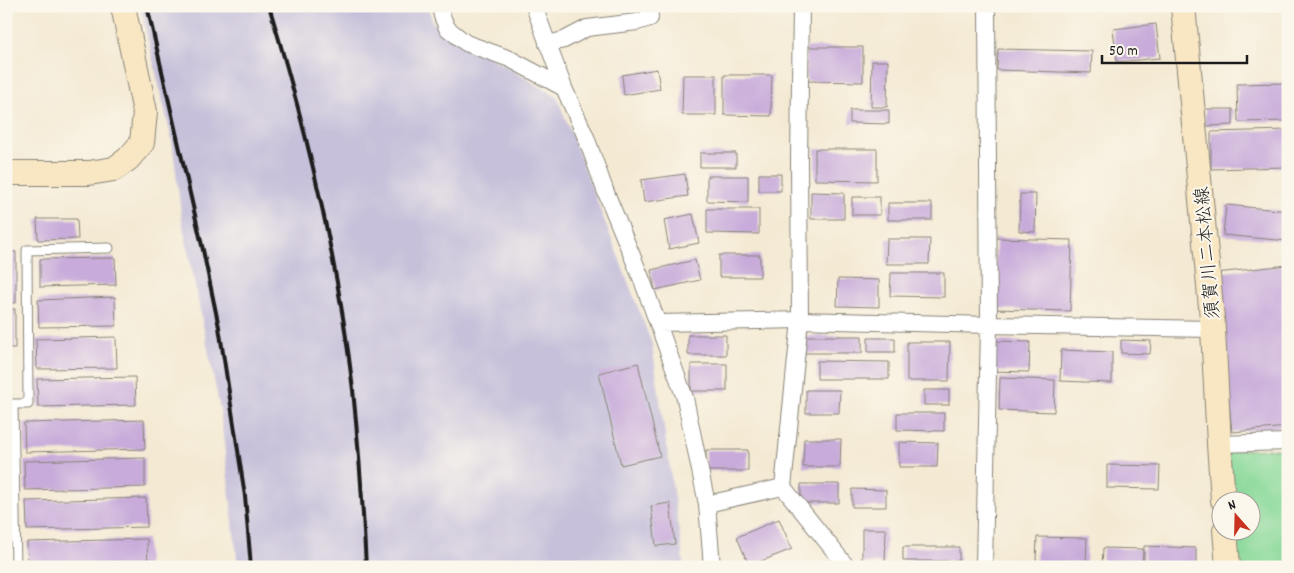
<svg xmlns="http://www.w3.org/2000/svg" width="1294" height="573" font-family="Dekko,'Klee One',sans-serif">
<style>
.industrial{fill:#c6c0da}
.green{fill:#87d898;stroke:#527a5a}
.building{fill:#c8abda}
.lines{fill:none;stroke-linecap:round;stroke-linejoin:round}
.lane-casing{stroke:#888378;stroke-width:11}
.street-casing{stroke:#888378;stroke-width:18}
.secondary-casing{stroke:#888378;stroke-width:26}
.lane{stroke:#fff;stroke-width:9}
.street{stroke:#fff;stroke-width:16}
.secondary{stroke:#f9e7c3;stroke-width:24}
.rail{stroke:#1c1c1c;stroke-width:4}
.labels{text-anchor:middle;stroke-width:4;stroke-linejoin:round;paint-order:stroke}
.street-label{font-size:19px;fill:#1c1c1c;stroke:#fbf7ec}
</style>
<rect width="100%" height="100%" fill="#fbf7ec"/>
<filter id="ink" filterUnits="userSpaceOnUse"><feTurbulence type="fractalNoise" baseFrequency=".02" numOctaves="2"/><feDisplacementMap in="SourceGraphic" scale="10" xChannelSelector="R" yChannelSelector="G"/><feConvolveMatrix kernelMatrix="1 2 1 2 8 2 1 2 1" color-interpolation-filters="sRGB"/></filter>
<filter id="wash" filterUnits="userSpaceOnUse"><feTurbulence type="fractalNoise" baseFrequency=".0096" numOctaves="4" result="noise"/><feDisplacementMap in="SourceGraphic" scale="20" xChannelSelector="R" yChannelSelector="G"/><feGaussianBlur stdDeviation="1.12" result="paint"/><feColorMatrix in="noise" values="0 0 0 0 0 0 0 0 0 0 0 0 0 0 0 0 0 1.4 0 .05"/><feComposite in="paint" operator="in"/></filter>
<g filter="url(#wash)">
<rect width="100%" height="100%" fill="#f4ead4"/>
<path class="industrial" d="M140,6H429L432,22L557,97L652,344L684,567H238L220,409L182,221L172,140Z"/>
<path class="green" d="M1288,449V567H1236L1234,531L1252,530V500H1232L1228,450Z"/>
<g id="blocks">
<path class="building" d="M1156,24L1160,58L1117,62L1113,29Z
M806,47H863V82L806,81Z
M998,49L1092,51L1091,73L997,70Z
M872,61H888L887,107H871Z
M657,69L660,89L624,95L622,75Z
M683,75H716V115H682Z
M724,75H772L771,116L724,115Z
M1288,83V121L1238,122L1237,84Z
M1205,109H1233V125L1205,126Z
M850,110H889V124L850,123Z
M1288,130V167L1211,169V132Z
M815,149H877V181L815,180Z
M700,153H736V167H700Z
M685,174L688,196L644,202L641,180Z
M759,174H781V191H759Z
M707,176H748V202L707,201Z
M811,192L844,193V219H811Z
M1020,194H1036L1035,232L1019,231Z
M852,197H880V215H852Z
M888,203H932V220H888Z
M1226,205L1288,211V241L1223,235Z
M707,209H759V234L707,233Z
M693,214L699,243L669,249L664,220Z
M37,219H77L78,239L38,240Z
M996,238L1072,240L1070,311L994,309Z
M887,239H930L929,264H886Z
M6,252H16V303H6Z
M719,255H760V277H719Z
M115,258L116,285L40,287V259Z
M695,260L700,280L655,290L651,270Z
M1288,265V427L1232,432L1216,273Z
M891,273H944V297L890,296Z
M838,279L879,280V307L837,306Z
M115,297L116,326L39,327L38,300Z
M6,309H15V348H6Z
M688,335H726V355H688Z
M805,336H862V353H805Z
M116,337L117,368L37,369L36,339Z
M868,338H895V352H868Z
M1121,340L1151,341L1150,354L1121,353Z
M992,341L1030,342L1029,372L991,371Z
M907,342H950L949,381H907Z
M1061,350L1112,352V383L1060,381Z
M817,361L889,362V379H817Z
M638,363L660,456L621,465L599,373Z
M691,364H727V391H691Z
M135,377L136,405L38,407L37,379Z
M1000,378L1055,380L1054,412L999,410Z
M806,390H840L839,413H806Z
M924,390H949V405H924Z
M897,413H944V431L897,430Z
M144,420L145,449L25,452L24,423Z
M804,439H841L840,467H803Z
M899,442L938,443L937,467H899Z
M706,450H748V471H706Z
M145,458V487L25,490L24,461Z
M1107,465L1160,466L1159,489L1107,488Z
M801,484H839V503H801Z
M852,489L886,490V507H852Z
M146,498L147,527L27,530L26,501Z
M670,503L675,544L656,546L651,506Z
M779,519L792,549L749,566L737,537Z
M862,529H886L885,563H862Z
M1037,537L1087,538L1086,563L1036,562Z
M147,539L148,567H28L27,542Z
M1144,546L1196,548V567H1144Z
M903,547H959V561H903Z
M1103,548L1143,549L1142,567H1102Z"/>
</g>
</g>
<g filter="url(#ink)">
<use href="#blocks" fill-opacity="0" stroke="#888378" stroke-width="1"/>
<g class="lines">
<g class="lane-casing">
<path id="lane" d="M6,404H28L27,250L109,248
M13,404L16,567"/>
</g>
<g class="street-casing">
<path id="street" d="M440,6L442,16L447,28L466,43L510,59L564,88
M534,6L564,88L586,137L605,190L642,280L685,398L707,504L712,567
M547,44L564,40L587,28L637,22L650,18L649,6
M659,323L800,320L989,325L1213,329
M1219,444L1288,442
M783,487L800,320L799,160L801,6
M707,504L783,487L847,567
M984,567L989,325L987,6"/>
</g>
<g class="secondary-casing">
<path id="secondary" d="M1183,6L1213,329L1219,444L1223,500
M6,173H89L114,169L128,159L142,143L145,112L123,6
M1225,530L1228,567"/>
</g>
<use href="#lane" class="lane"/>
<use href="#street" class="street"/>
<use href="#secondary" class="secondary"/>
<path class="rail" d="M147,6L203,250L219,327L245,496L251,567
M269,6C307,131 338,259 353,390C359,449 363,508 366,567"/>
</g>
</g>
<g class="labels">
<g class="street-label">
<text transform="translate(1206 253) rotate(-95)" y="7">須賀川二本松線</text>
</g>
</g>
<rect width="1294" height="573" fill="none" stroke="#fbf7ec" stroke-width="25"/>
<g transform="translate(1236 516) rotate(340)"><circle r="24" fill="#fbf7ec" stroke="#a29f99"/>
<path d="M0-4L9 19L0 12L-9 19Z" fill="#c8321e"/>
<text y="-8" font-size="14" font-weight="bold" text-anchor="middle" fill="#1c1c1c">N</text>
</g>
<path d="M1102 55v8h145v-8" fill="none" stroke="#1c1c1c" stroke-width="2.5"/>
<text x="1109" y="55" font-size="15" fill="#1c1c1c" stroke="#fbf7ec" stroke-width="4" paint-order="stroke">50 m</text>
</svg>
